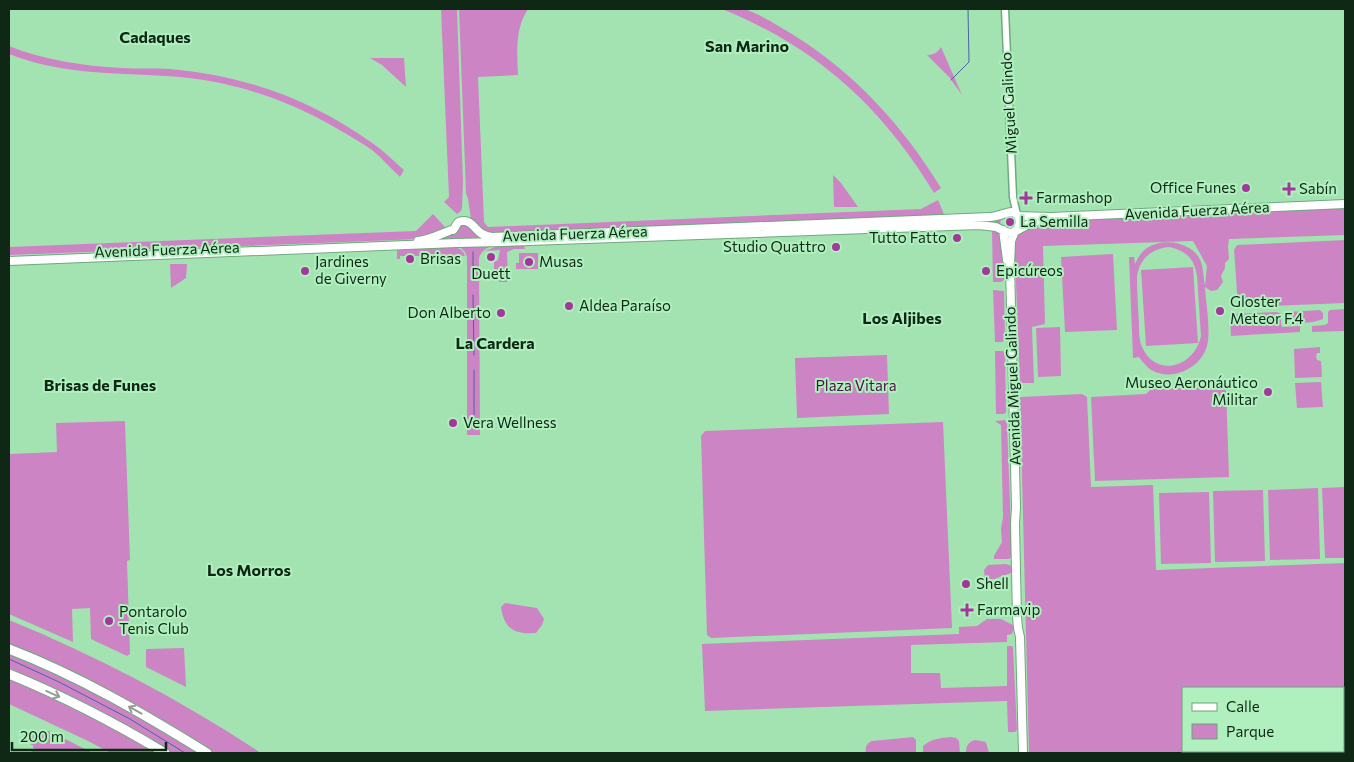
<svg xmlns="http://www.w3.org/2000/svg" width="1354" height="762" font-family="Commissioner,sans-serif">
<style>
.green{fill:#cd84c4;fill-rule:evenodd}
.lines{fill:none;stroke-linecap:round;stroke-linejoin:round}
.stream{stroke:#4a63a0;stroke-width:1}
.secondary-casing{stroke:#6daa7c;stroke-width:9}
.primary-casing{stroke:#6daa7c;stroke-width:10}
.highway-casing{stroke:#6daa7c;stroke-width:11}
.secondary{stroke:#fff;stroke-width:6}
.primary{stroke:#fff;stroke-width:8}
.highway{stroke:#fff;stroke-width:9}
.oneway{stroke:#939e96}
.poi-dot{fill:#a2389a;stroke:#b0f0be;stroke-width:2}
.labels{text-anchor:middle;stroke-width:4;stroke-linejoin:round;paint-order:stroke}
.street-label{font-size:15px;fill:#0f2816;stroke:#b0f0be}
.poi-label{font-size:15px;fill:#0f2816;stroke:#b0f0be;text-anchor:start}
.park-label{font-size:15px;fill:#4a1346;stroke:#b0f0be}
.neighbourhood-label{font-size:16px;font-weight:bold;fill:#0f2816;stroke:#b0f0be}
</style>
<rect width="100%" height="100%" fill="#a3e3b1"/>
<path class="green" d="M441,9H457L463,182L462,208L461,211L457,214L444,202L449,197Z
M459,9H528C515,28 517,53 518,75L478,77L484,222L488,227L921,209L938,200L946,219L1001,217L1000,226L503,242C494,246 482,247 479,258L480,435H467V257L465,252L456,243L9,261V257L413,241L432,239L457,223L472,225L468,199L466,193Z
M722,9C729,9 738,7 745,9C761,15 777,25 792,34C855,73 903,126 941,188L934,193C882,107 816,47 722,9Z
M9,46C43,60 84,66 121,68C137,69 154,68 170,69C247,76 313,100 375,145C385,152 395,162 404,170L400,177C390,168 382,158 372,150C361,142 348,135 336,128C285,98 226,79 166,76C113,73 59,74 9,54Z
M941,47L962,95L949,77L927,55C934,55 937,53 941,47Z
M370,58H404L406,87L382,65Z
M833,175L841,183L858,207H834Z
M1345,206V235L1229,239L1228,246L1229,259L1225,263V268L1221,276L1223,282L1217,290L1211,291L1205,287C1206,304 1211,331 1207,346C1201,368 1173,381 1153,371C1147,368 1143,362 1139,357L1133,358L1129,257H1134L1135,264C1138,258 1141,252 1147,248C1162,238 1187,241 1198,256C1204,265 1203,276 1205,286L1207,266L1193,241L1043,246L1045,324L1032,327L1034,383H1020L1015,258L1011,257L1017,233L1048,221ZM1170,247C1187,252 1194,258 1197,276L1201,336C1194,368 1156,378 1142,347C1139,340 1139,331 1139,324C1138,308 1137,292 1137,277C1139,259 1152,248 1170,247Z
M433,214L445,227V229L420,239L9,255V247L416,231Z
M992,229L1000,233L1002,238L1004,280L1001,282H993Z
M1345,240V303L1241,307L1238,305L1234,250L1237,245Z
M523,243L525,249H514L507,252L508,278L507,282H500L494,276V262L498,260L500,250L485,251L500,245Z
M451,247C457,247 463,249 465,256H400V259H397V250L399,249Z
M519,253H538V269H516V263H519Z
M1113,254L1117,330L1065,332L1061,257Z
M170,264H187L186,278L171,288Z
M1193,267L1198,343L1146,346L1141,270Z
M993,290L1004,291L1005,340L1002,342H995Z
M1345,309V331L1312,332V326L1325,325L1328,323V312L1330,310Z
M1320,310L1323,313V319C1313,323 1297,325 1287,319L1288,312Z
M1277,312L1281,314V324L1282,327L1300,326V332L1231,336L1230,317L1232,314Z
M1060,327L1061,376L1038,377L1036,328Z
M1320,347V353H1317L1316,356L1317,360L1321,361L1322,377L1295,378L1294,349Z
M995,351H1003L1005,353L1006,412L1004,414H996Z
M885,355H887L889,414L797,418L795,358Z
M1321,382L1323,407L1297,408L1295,383Z
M1226,387L1229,477L1095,481L1091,397L1146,394L1151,389Z
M1082,394L1087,397L1091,487L1153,485L1156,570L1345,563V753H1029L1020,397ZM1343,688V751H1183V688Z
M1005,420L1007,424L1012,556L1009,559H994V556L1002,542L1001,529L1003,517L1001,425L996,422V421Z
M125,421L130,560L127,561L130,654L127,656L91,639L90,608L72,609L73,642L9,614V454L57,452L56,423Z
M943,422L952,628L711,638L707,635L701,436L705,431Z
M1345,487V558H1325L1322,488Z
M1318,488L1320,559L1270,560L1268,490Z
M1263,490L1265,561L1215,562L1213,491Z
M1209,492L1211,563L1161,564L1159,493Z
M1006,564L1012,566L1011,573L994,579H985L984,570L988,565Z
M505,603L537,608L544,619L542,625L536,633C515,635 504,629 501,607Z
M987,619H1001L1013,625V631L1012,634L1007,635V642L911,645V673H940L941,688L1007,686V646H1012L1013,648L1017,730L1015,732H1008L1007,701L705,711L702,644L959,634V627L977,626Z
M9,620C97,656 181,700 261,753H111L88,741L9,704Z
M184,648L186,687L146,667V649Z
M38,730L49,731L93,753H31L32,751H35L36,749L33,748V745H31L32,736L35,732L39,734L40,731Z
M913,737L916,740V753H866C865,747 866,744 872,741Z
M951,737L956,738L959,741L960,753H923V746C931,739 940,738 951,737Z
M975,740L986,742L989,753H966C966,746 968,742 975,740Z"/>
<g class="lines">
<path class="stream" d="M951,80L969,62L968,9
M473,252V278
M473,295L474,355
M474,370V426
M9,659L59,682L130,719L185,753"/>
<g class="secondary-casing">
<path id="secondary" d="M1005,9L1013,197L1017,215"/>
</g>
<g class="primary-casing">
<path id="primary" d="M1018,216L1051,217L1345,204
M1003,230L1007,260
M1015,231L1011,241L1010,266L1016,507L1015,524L1017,617L1018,628L1020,637L1023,753
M418,241C430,240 438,235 449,231C450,230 452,230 453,230C457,226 456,220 465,221C475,222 476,236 492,237L990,217C996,217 1008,212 1011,212C1020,213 1021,222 1018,228
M9,261L456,243L503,242L979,225L996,227L1006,232L1012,233L1029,224L1050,217"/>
</g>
<g class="highway-casing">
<path id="highway" d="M9,649C79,676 144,714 207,753
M9,674C63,696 115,723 165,753"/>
</g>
<use href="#secondary" class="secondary"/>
<use href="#primary" class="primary"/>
<use href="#highway" class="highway"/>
</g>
<defs><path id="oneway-shaft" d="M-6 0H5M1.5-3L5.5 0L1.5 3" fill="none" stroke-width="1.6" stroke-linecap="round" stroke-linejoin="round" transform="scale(1.25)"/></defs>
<g class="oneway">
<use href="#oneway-shaft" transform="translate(53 694) rotate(24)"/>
<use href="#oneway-shaft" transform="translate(135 710) rotate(-151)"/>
</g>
<g class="poi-dot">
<circle cx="1246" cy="188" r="5"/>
<path d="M1286.5 181.5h5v5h5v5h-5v5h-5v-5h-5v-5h5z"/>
<path d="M1023.5 190.5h5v5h5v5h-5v5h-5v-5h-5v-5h5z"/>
<circle cx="1010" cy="222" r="5"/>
<circle cx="957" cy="238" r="5"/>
<circle cx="836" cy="247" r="5"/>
<circle cx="491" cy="257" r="5"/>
<circle cx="410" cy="259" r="5"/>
<circle cx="529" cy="262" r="5"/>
<circle cx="305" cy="271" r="5"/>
<circle cx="986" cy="271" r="5"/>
<circle cx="569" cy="306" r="5"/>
<circle cx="1220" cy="311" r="5"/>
<circle cx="501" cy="313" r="5"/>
<circle cx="1268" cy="392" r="5"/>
<circle cx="453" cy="423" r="5"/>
<circle cx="966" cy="584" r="5"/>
<path d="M964.5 602.5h5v5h5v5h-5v5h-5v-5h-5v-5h5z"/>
<circle cx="109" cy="621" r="5"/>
</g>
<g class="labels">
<g class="street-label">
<text transform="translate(1009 103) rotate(-93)" y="5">Miguel Galindo</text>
<text transform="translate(1197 211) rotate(-3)" y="5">Avenida Fuerza Aérea</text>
<text transform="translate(575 234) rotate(-2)" y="5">Avenida Fuerza Aérea</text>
<text transform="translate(167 250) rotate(-2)" y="5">Avenida Fuerza Aérea</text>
<text transform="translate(1013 386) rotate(-92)" y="5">Avenida Miguel Galindo</text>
</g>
<g class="poi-label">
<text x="1236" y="193" text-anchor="end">Office Funes</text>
<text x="1299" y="194">Sabín</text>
<text x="1036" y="203">Farmashop</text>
<text x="1020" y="227">La Semilla</text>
<text x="947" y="243" text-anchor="end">Tutto Fatto</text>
<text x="826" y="252" text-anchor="end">Studio Quattro</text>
<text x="420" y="264">Brisas</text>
<text x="315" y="267">Jardines<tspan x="315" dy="17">de Giverny</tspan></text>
<text x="539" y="267">Musas</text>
<text x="996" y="276">Epicúreos</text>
<text x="491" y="279" text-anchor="middle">Duett</text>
<text x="1230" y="307">Gloster<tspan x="1230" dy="17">Meteor F.4</tspan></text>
<text x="579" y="311">Aldea Paraíso</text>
<text x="491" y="318" text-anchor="end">Don Alberto</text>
<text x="1258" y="388" text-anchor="end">Museo Aeronáutico<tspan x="1258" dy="17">Militar</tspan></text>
<text x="463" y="428">Vera Wellness</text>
<text x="976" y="589">Shell</text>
<text x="977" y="615">Farmavip</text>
<text x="119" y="617">Pontarolo<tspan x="119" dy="17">Tenis Club</tspan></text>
</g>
<g class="park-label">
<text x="856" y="391">Plaza Vitara</text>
</g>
<g class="neighbourhood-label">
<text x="155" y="43">Cadaques</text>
<text x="747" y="52">San Marino</text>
<text x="902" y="324">Los Aljibes</text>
<text x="495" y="349">La Cardera</text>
<text x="100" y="391">Brisas de Funes</text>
<text x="249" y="576">Los Morros</text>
</g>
</g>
<rect width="1354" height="762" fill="none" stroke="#0f2816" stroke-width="20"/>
<rect x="1182" y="687" width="162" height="65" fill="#b0f0be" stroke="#70a07b"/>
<rect x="1192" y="703" width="25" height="8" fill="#ffffff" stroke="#70a07b"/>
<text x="1226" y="712" font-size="15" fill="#0f2816">Calle</text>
<rect x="1192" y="724" width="25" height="15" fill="#cd84c4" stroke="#70a07b"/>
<text x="1226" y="737" font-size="15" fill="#0f2816">Parque</text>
<path d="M12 742v8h154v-8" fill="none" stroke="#0f2816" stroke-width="2.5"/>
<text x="20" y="742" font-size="15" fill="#0f2816" stroke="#b0f0be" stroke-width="4" paint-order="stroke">200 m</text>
</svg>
